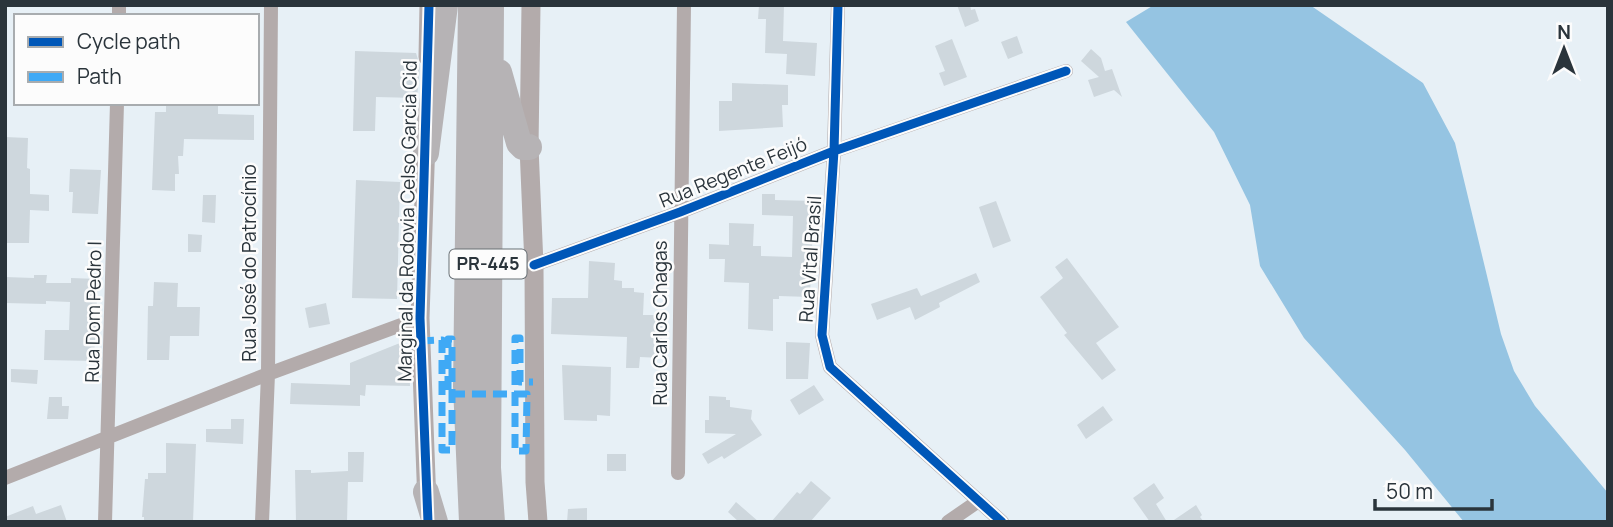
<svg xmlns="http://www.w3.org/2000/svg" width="1613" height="527" font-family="Manrope,sans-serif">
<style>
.water{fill:#95c4e2}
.building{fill:#ced7dd}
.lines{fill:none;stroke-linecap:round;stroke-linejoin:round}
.minor{stroke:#b3abab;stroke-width:14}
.tertiary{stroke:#b3abab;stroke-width:19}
.motorway{stroke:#b6b3b5;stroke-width:26}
.quiet{stroke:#3fa9f5;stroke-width:7;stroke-dasharray:14 7;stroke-linecap:butt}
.cycleway-casing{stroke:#fcfcfc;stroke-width:13}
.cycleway{stroke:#0057b8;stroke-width:9}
.labels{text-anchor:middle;stroke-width:5;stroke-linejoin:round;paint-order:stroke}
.shield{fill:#fcfcfc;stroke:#697075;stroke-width:2}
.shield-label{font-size:18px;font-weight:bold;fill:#2a343b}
.street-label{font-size:19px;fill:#2a343b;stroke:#fcfcfc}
</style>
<rect width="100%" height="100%" fill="#e7f0f6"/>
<path class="water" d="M1154,5H1310L1423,83L1455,143L1501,334L1514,371L1535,406L1608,493V522H1464L1405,450L1304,338L1260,266L1250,205L1214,132L1126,22Z"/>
<path class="building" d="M759,5H784L783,41L817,43L815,76L786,74L787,54L765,53L766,19H758Z
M957,5H970L971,10L975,9L979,21L965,27Z
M1017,36L1023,53L1008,59L1001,42Z
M952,39L967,77L944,86L939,73L945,71L935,46Z
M1091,49L1101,58L1105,71L1112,69L1122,97L1114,90L1094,97L1088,80L1099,77L1081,61Z
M355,51L416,53L420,66L417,98L376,97L375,131H353Z
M732,83L788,85V105H782L783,127L719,131V101H732Z
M166,103H218V114L254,115V140L184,139L183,156H178L179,174H175V191L152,190L155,112H166Z
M5,137L28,138L27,168L30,169V194L49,195V211L30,210L29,243H5Z
M70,169L101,170L98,214L72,213L73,192H69Z
M356,180L400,182L397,299L352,298Z
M762,194H775V200L814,201L810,297L779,296V299H773V331L748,329L749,283L724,282L725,259H709V244L729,245V223L754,224L753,246H761V256L792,257L793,216L762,215Z
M203,195H216L215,223L202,222Z
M996,201L1011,241L993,248L979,207Z
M188,234L202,235L201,252H188Z
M1067,258L1119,327L1096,343L1116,370L1102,380L1064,335L1067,333L1040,297L1063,278L1055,267Z
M589,261L615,263L614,280L622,281V288H634V292L644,293L643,315H663L661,358L640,357L639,368H626L627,337L551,334L552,298H588Z
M976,273L980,282L939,303L940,307L915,320L910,307L877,320L871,304L917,288L921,296Z
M34,275H47L46,283H71V278L98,279L94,361L44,360L45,330H69L70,302L46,301V304L5,303V277L34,278Z
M154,282L178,283L177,307H200L199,336H170L169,360H147L148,306H153Z
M326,303L330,324L309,328L305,308Z
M786,342L810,343L808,379H786Z
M400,343L409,361L410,386L366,385L365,396L360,395V406L290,404L291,383L350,385V363Z
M562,365L611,367L610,416L597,415V421L564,420Z
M11,369L38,370L37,384L11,382Z
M814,385L824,400L799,415L790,400Z
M709,396L726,397V400H730V407L752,410L751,419L762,435L724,459L722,456L708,464L702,454L736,434L705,433V420H709Z
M49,397H62V406H69L68,419H47Z
M1103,406L1113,420L1086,439L1077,425Z
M231,419H244L243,444L206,442V429H231Z
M166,443L196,444L193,522H144V517H142L145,479H148V473H166Z
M348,452H364L363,482H348L347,522H296L295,470H311V473L348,471Z
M607,454H626V471H607Z
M811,481L831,498L810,522H771L797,492L800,494Z
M1154,483L1164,498L1156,504L1167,522H1150L1133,498Z
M736,502L759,522H739L728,512Z
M61,505L67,522H5V517L33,506L36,514Z
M1196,505L1202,515L1200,517L1204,522H1171Z
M587,508V522H567L568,509Z"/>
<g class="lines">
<path class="minor" d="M838,5L834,151L822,335L830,367L1002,522
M119,16V5
M534,265L680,212L834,151L1066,71
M678,473L684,5
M5,478L268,374L420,318
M105,522L117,103
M262,522L268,374L271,5
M948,522L977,502"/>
<path class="tertiary" d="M531,5L529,147L534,265L535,482L538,522
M428,57L429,5
M426,139L420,318L427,504"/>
<path class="motorway" d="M471,5L466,386L472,522
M491,5L488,468L492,522
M499,72L519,143L523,147H529
M426,153L445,5
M426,492L435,522"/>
<path class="quiet" d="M420,341L442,340V450H452V339H448V394H527L526,451H515V338H520V382H533"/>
<g class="cycleway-casing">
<path id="cycleway" d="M838,5L834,151L822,335L830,367L1002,522
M534,265L680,212L834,151L1066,71
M428,522L420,318L429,5"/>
</g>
<use href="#cycleway" class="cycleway"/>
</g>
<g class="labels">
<rect class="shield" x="449.5" y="249.5" width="77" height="29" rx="5"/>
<g class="shield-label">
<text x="488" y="270">PR-445</text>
</g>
<g class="street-label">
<text transform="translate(733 172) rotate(-22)" y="7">Rua Regente Feijó</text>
<text transform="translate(407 221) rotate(-89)" y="7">Marginal da Rodovia Celso Garcia Cid</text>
<text transform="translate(810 259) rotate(-86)" y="7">Rua Vital Brasil</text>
<text transform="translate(249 263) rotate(-90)" y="7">Rua José do Patrocínio</text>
<text transform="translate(93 312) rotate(-89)" y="7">Rua Dom Pedro I</text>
<text transform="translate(660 323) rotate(-90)" y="7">Rua Carlos Chagas</text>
</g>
</g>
<rect width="1613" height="527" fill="none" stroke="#2a343b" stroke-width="14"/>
<rect x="14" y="14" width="245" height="91" fill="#fcfcfc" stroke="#a8acaf" stroke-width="2"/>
<rect x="28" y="37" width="35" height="10" fill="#0057b8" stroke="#a8acaf" stroke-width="2"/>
<text x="77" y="49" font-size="21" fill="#2a343b">Cycle path</text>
<rect x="28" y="72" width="35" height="10" fill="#3fa9f5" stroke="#a8acaf" stroke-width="2"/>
<text x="77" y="84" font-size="21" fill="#2a343b">Path</text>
<g transform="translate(1564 49)" stroke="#fcfcfc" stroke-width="5" paint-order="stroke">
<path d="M0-5L12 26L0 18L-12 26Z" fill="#2a343b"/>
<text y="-10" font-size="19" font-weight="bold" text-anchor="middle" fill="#2a343b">N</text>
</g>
<path d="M1375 499v10h117v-10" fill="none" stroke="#2a343b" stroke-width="3.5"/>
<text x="1386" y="499" font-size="21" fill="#2a343b" stroke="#fcfcfc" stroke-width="5" paint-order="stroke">50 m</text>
</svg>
